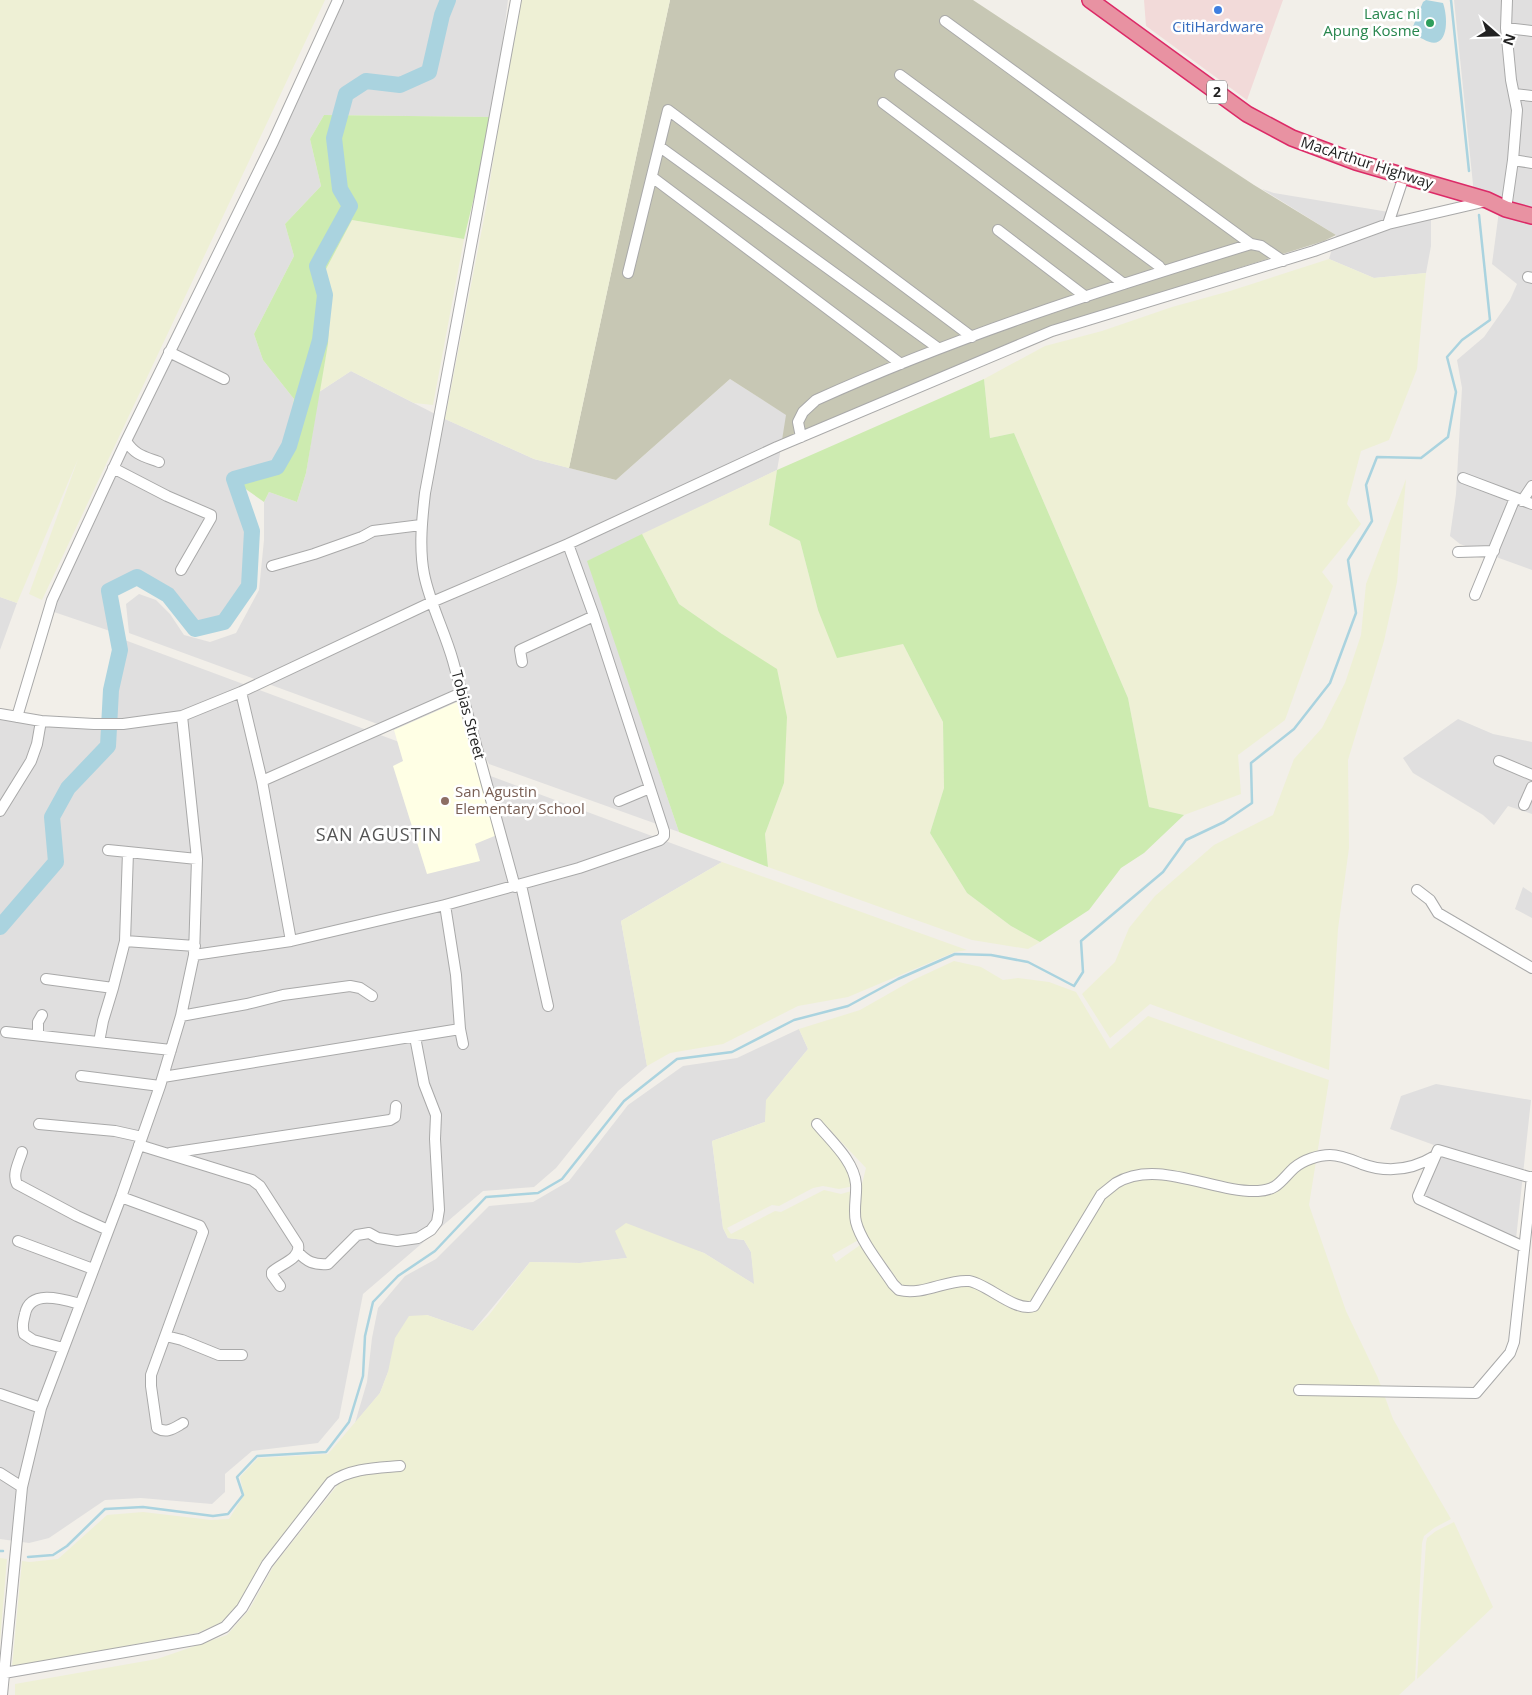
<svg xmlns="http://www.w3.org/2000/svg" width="1532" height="1695" font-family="'Open Sans',sans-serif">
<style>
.residential{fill:#e0dfdf}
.commercial{fill:#f2dad9}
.education{fill:#ffffe5}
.construction{fill:#c7c7b4}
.farmland{fill:#eef0d5;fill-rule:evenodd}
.grass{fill:#cdebb0}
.water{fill:#aad3df}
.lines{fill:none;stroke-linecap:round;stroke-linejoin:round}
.stream{stroke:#aad3df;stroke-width:2.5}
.river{stroke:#aad3df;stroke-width:16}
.minor-casing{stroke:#a9a9a9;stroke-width:12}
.highway-casing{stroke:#dc2a67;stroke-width:18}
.minor{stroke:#fff;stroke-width:10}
.highway{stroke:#e892a2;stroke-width:15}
.shop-dot{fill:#3f7fe0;stroke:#fff;stroke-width:2}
.leisure-dot{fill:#2e9e5b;stroke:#fff;stroke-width:2}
.education-dot{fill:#8d6e63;stroke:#fff;stroke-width:2}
.labels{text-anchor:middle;stroke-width:5;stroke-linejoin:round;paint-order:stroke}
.shield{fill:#fff;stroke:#646464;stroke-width:1}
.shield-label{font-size:14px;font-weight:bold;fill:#222}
.leisure-label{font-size:15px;fill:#27864d;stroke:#fff;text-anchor:end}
.shop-label{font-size:15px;fill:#366cbe;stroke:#fff}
.street-label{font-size:15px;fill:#222;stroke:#fff}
.education-label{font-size:15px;fill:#785e54;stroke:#fff;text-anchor:start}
.quarter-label{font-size:18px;letter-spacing:1px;fill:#555;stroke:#fff}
</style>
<rect width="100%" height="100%" fill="#f2efe9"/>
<path class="residential" d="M338,0H508L493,117L324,115L310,139L321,186L285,224L294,256L254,334L263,360L294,399L287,445L275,465L230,479L249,532L245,583L223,619L197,626L169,593L136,576L107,590L110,631L51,611Z
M1454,0H1532V210L1474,194Z
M1262,189L1274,193L1431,219V246L1426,273L1374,278L1329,259L1336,235Z
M1499,211L1532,219V570L1460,544L1450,536L1456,494L1462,388L1457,360L1484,337L1510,300L1517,284L1492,264Z
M351,371L445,419L534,459L616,480L730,379L787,415L777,470L588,561L679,832L489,764L457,703L394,730L129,633L126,604L139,594L156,600L170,614L184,635L210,642L236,633L259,590L264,540V502L269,492L297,502L306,473L319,392Z
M0,597L17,603L0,650Z
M122,639L722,862L621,921L647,1066L618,1091L556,1168L534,1187L483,1191L363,1294L339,1418L318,1443L252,1451L225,1474V1492L212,1504L141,1498L105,1500L49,1538L29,1543L0,1539V934L61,864L57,818L70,792L112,748L114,691L124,650Z
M0,717L107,730L106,745L67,787L51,817L55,861L0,925Z
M1458,719L1493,734L1532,742V814L1508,806L1494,825L1483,815L1413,773L1403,758Z
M1523,887L1532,893V918L1515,909Z
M799,1029L808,1049L768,1098L765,1122L712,1141L723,1228L728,1238L744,1240L751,1252L755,1285L704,1253L684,1247L627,1258L580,1263L530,1262L473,1331L427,1315L388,1372L380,1393L355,1423L367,1382L372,1338L378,1308L405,1276L436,1259L489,1206L533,1202L569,1181L628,1105L683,1066L737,1058Z
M1436,1084L1531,1100L1516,1239L1415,1203L1434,1145L1390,1129L1401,1096Z"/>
<path class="commercial" d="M1144,0H1283L1247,100L1146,26Z"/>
<path class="education" d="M457,702L497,835L475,844L480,861L427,874L393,766L403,761L394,730Z"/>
<path class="construction" d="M670,0H973L1254,185L1336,235L1324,241L1051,327L782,440L786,415L730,379L616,480L569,468Z"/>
<path class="farmland" d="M0,0H325L42,600L29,594L78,459L17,603L0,597Z
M516,0H670L569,468L534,459L445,419L487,203Z
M352,220L464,239L433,405L414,403L351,371L319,392L328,344L331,292L325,271Z
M1329,259L1374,278L1426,273L1417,369L1389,440L1361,451L1347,504L1361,524L1322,572L1333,586L1285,720L1238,755L1241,794L1184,815L1149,807L1128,698L1014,433L990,438L984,379L1045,346L1102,331L1172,307L1230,291Z
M777,470L769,524L800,541L818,610L903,644L943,722L944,788L930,833L967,893L1011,926L1040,942L1028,949L972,940L768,867L765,834L784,783L722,634L679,604L642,534Z
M1406,479L1397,582L1384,641L1348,760L1349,848L1338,929L1329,1070L1150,1004L1110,1038L1082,994L1115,962L1129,928L1155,896L1214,845L1273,815L1294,759L1322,728L1345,683L1361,635L1366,584Z
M722,862L967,950L955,952L848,997L798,1006L723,1044L670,1053L647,1066L621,921Z
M954,961L981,967L1003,980L1018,978L1049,982L1076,992L1110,1049L1148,1016L1329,1080L1309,1205L1346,1311L1378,1378L1393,1419L1451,1519L1434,1528L1424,1536L1422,1543L1415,1680L1399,1695H15V1684L157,1659L227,1635L249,1610L274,1565L344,1477L398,1471L404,1469V1462L340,1472L329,1479L263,1559L236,1608L220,1623L197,1633L12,1667L22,1561L30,1562L58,1559L107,1515L143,1512L211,1520L229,1519L244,1495L240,1477L258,1458L328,1454L380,1393L388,1372L395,1338L409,1316L427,1315L473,1331L489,1315L530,1262L580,1263L627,1258L615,1231L626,1223L704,1253L754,1284L751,1252L744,1240L728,1238L723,1228L712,1141L765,1122L766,1100L808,1049L799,1029L860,1010L911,981ZM830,1130L866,1168L861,1188L860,1220L868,1238L902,1286L907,1288L910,1285L908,1296L903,1294L863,1243L836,1262L832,1255L862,1238L855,1190L841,1194L824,1190L781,1212L775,1211L731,1234L727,1228L772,1205L779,1206L813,1188L823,1186L839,1189L854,1186L846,1164L827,1132Z
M1454,1522L1493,1607L1417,1679L1426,1543L1427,1538L1436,1531Z
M0,1558L7,1559L0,1641Z"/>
<path class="grass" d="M324,115L493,117L464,239L352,220L325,271L331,292L328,344L306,473L297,502L269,492L264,502L230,478L275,465L287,445L294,399L263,360L254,334L294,256L285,224L321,186L310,139Z
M984,379L990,438L1014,433L1128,698L1149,807L1184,815L1144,853L1121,868L1089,910L1040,942L1011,926L967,893L930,833L944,788L943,722L903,644L837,658L818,610L800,541L769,525L777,470Z
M642,534L679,604L722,634L777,669L787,717L784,783L765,834L768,867L679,832L587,561Z"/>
<path class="water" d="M1426,0L1443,3C1449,20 1448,54 1423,39C1418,37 1414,34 1412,29L1423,2Z"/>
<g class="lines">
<path class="stream" d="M1451,0L1469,171
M0,1551H3
M28,1557L53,1555L67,1546L105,1509L143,1507L213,1516L228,1514L243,1495L237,1477L257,1456L326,1452L349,1422L363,1376L365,1336L373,1302L398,1276L435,1251L486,1197L538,1193L562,1179L624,1101L677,1059L732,1052L794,1020L848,1006L898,979L955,954L991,955L1028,962L1074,986L1083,972L1081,941L1163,872L1186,840L1224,822L1252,803L1251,763L1294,729L1330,683L1356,613L1348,560L1372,521L1366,485L1377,457L1421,458L1448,437L1456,392L1447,357L1462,340L1490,320L1479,215"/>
<path class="river" d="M0,927L56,862L52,817L68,788L108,746L111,690L120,650L109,591L137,577L168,595L195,629L224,622L249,586L252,531L234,479L277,467L289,446L320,340L325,295L317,266L350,206L340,189L334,138L346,94L366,81L400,85L429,72L442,15L448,0"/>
<g class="minor-casing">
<path id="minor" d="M945,21L1251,244
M1506,28L1532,31
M900,75L1159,266L1161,269V272
M1514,94L1532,96
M883,103L1124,284
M660,147L938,348
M1513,160L1532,163
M652,177L901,364
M1506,209L1513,160L1517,110L1511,80L1506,28L1507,0
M1388,224L1404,176
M998,230L1086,297
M628,273L668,110L972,337
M1528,277L1532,278
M169,352L224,379
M801,437L798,422L803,412L816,400C957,336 1104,289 1251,244L1261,246L1283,261
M126,441C135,455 143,456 159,462
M113,468L167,496L211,515V518L181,570
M1463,478L1532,504
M1522,501L1532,486
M1458,552L1494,551
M272,566L314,554L362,537L373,531L421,525
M1475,595L1515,498
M522,662L520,650L594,616
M241,692L262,781L291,941
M0,714L41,721L94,724H123L182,716L241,692L432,602L568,544L777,447L1052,331L1314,251L1388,224L1487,201
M17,717L52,600L126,441L273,142L338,0
M1499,761L1532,775
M262,781L461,693
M619,801L650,788
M1524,805L1532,787
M0,811L31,761L37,744L41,721
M108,850L128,852
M521,885L548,1006
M515,887L453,661C445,632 430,604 424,574C419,548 422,519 425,493C455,328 487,165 516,0
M1417,890L1430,900L1438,913L1532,968
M125,941L195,946
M194,955L291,941L445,905L579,868L660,840L664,836V831L594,616L568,544
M46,979L113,988L125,941L128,852L197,859
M181,1016L247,1004L283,995L350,986L360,988L372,996
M460,1029L463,1044
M6,1032L171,1050
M38,1035V1022L42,1015
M99,1042L103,1021L113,988
M81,1076L160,1086
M163,1077L460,1029L456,975L445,905
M39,1124L115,1131L142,1137
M817,1124C831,1141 854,1161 856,1184C857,1196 853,1210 856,1222C861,1242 882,1267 893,1284L899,1290C923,1296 947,1279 969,1281C986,1283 1016,1313 1034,1306L1101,1195C1106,1191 1111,1187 1116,1183C1158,1158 1213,1193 1258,1191C1278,1190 1281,1180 1294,1168C1303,1160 1319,1155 1330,1155C1341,1155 1352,1160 1362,1164C1387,1173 1412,1170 1435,1156
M139,1145L252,1180L260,1186L298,1245C301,1259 280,1264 272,1272V1275L280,1286
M22,1152C19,1162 12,1174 17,1184L77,1216L108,1230
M170,1153L390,1120L395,1117L396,1106
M121,1197L200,1226L203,1232L151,1375V1386L157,1428C167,1434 174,1428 183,1423
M18,1241L93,1269
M1524,1247L1419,1199L1418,1196L1438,1150L1532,1178
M298,1252C307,1262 314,1265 328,1264L357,1235L369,1233L378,1238L397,1241L418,1238L431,1230L437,1222L439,1210L435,1139L436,1115L424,1084L415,1037
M166,1336L182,1340L219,1355H242
M63,1348L33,1340L24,1334C22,1326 23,1322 25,1314C30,1289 62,1299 80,1304
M1299,1390L1476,1393L1510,1353L1514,1342L1532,1177
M0,1394L41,1408
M0,1473L22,1487
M4,1673L200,1639L225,1627L242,1608L267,1564L331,1482C351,1468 377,1468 400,1466
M2,1695L22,1487L41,1408L121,1197L160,1086L181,1016L194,955L197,859L182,716"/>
</g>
<g class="highway-casing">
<path id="highway" d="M1090,0L1247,114L1292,138L1356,162L1487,200L1506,209L1532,216"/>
</g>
<use href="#minor" class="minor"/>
<use href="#highway" class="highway"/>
</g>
<circle class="shop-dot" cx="1218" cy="10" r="5"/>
<circle class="leisure-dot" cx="1430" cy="23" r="5"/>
<circle class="education-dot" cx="445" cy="801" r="5"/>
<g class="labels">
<rect class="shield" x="1207" y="80.5" width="20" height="23" rx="4"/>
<g class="shield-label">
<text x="1217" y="97">2</text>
</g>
<g class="leisure-label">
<text x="1420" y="19">Lavac ni<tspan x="1420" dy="17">Apung Kosme</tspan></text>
</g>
<g class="shop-label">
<text x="1218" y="32">CitiHardware</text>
</g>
<g class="street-label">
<text transform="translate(1367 163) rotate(18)" y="5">MacArthur Highway</text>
<text transform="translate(468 715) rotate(75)" y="5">Tobias Street</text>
</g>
<g class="education-label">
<text x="455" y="797">San Agustin<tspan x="455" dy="17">Elementary School</tspan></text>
</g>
<g class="quarter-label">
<text x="379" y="841">SAN AGUSTIN</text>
</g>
</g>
<g transform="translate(1497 35) rotate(110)" stroke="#ffffff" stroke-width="4" paint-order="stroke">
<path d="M0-4L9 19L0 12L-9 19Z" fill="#222222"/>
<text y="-8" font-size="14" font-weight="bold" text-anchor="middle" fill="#222222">N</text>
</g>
</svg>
